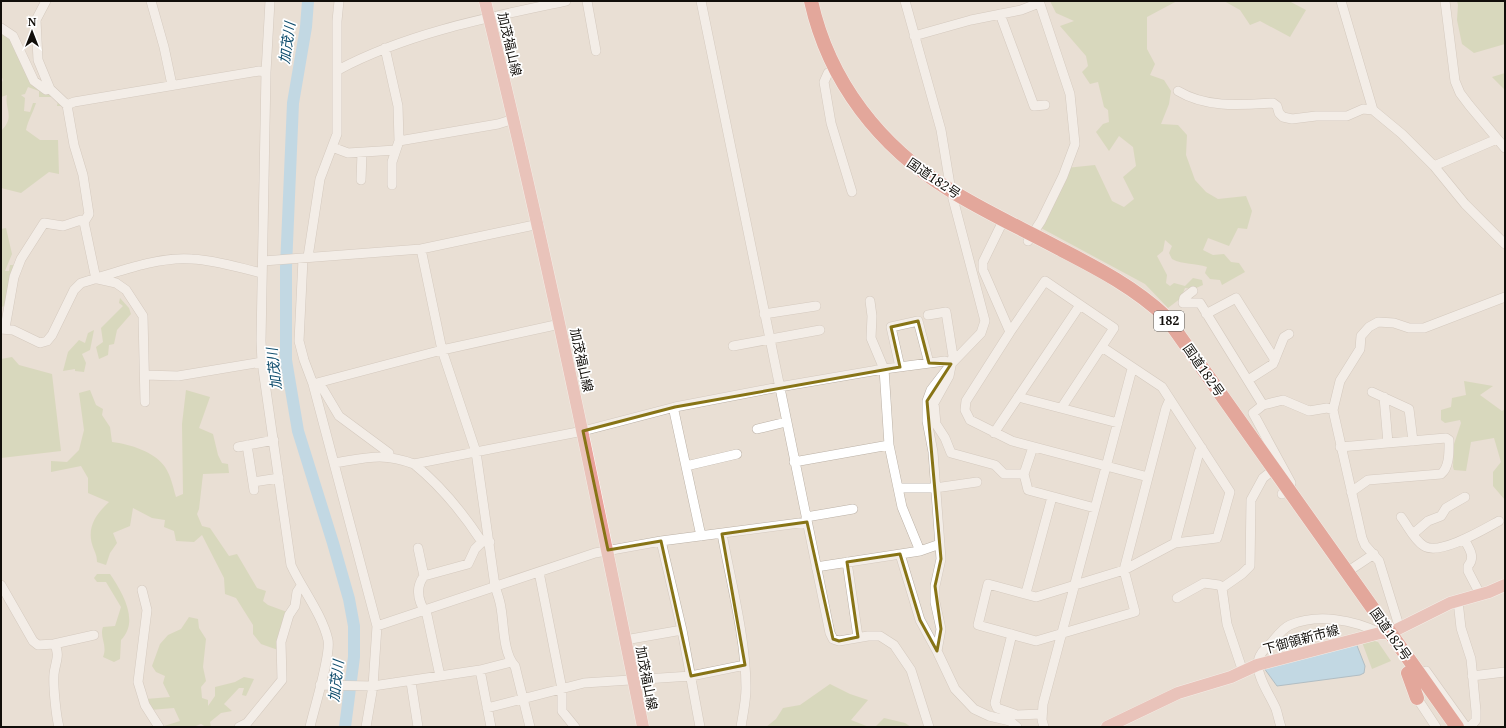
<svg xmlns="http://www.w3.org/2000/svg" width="1506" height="728" font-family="'Noto Serif','Noto Sans JP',serif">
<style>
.green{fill:#c4d0a2}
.water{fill:#93d0f7;stroke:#6c96b0}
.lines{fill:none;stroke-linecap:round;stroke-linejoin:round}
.river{stroke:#93d0f7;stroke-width:12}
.minor-casing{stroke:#bbb1a6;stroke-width:10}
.major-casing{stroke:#fff;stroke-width:13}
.highway-casing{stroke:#fff;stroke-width:15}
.minor{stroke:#fff;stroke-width:9}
.major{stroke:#e9a29b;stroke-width:12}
.highway{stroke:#db6458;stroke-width:14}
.marked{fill:none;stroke:#877416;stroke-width:3;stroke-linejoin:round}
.labels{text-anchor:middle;stroke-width:3.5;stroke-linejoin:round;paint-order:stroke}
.shield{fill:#fff;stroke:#585654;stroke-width:1}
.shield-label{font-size:12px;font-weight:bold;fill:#110e0a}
.street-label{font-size:13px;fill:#110e0a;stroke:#fff}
.water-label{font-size:14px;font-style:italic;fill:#0e4c6c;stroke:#fff}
</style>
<rect width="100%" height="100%" fill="#e9dfd4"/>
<path class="green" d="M1050,1H1177L1147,17V49L1155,64L1150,75L1164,80L1171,91L1169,104L1161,124L1178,125L1187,135L1186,155L1195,180L1206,192L1218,199L1246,196L1252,211L1247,229L1238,228L1229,246L1208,238L1203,250L1213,255L1224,254L1231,262L1239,263L1245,272L1222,285L1220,280L1210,279L1205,273L1207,267C1196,263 1183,265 1172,259L1169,253L1172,246L1165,240L1163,251L1157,256L1167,275L1166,283L1170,286L1174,283L1185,286L1193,278L1202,280L1203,285L1194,289L1185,288L1181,298L1168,308L1145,284L1041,228L1066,168L1095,165L1112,201L1124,207L1134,199L1123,177L1136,166L1133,147L1119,136L1109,151L1096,132L1103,124L1109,122L1108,110L1104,107L1098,82L1090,84L1082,72L1088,66L1086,56L1060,26L1074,21L1056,13Z
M1224,1H1289L1306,10L1290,37L1260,21L1250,25L1240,10Z
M1457,1H1505V44L1474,53L1462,44L1457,20L1458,5Z
M1,30L11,37L33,84L51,93L63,106H57L58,101L53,97H39V91L28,87L25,94L21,95L25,98L24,111L30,112L33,103H36C33,113 28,120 26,130L40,140H58L59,174L49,172L21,193L1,188V131C16,116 4,109 7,95L1,97V84L3,80L1,75Z
M1505,73V90L1492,77Z
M6,228L12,254L5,271H9L10,265H15L5,306L1,307V229Z
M120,298L129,308L131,314L117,330L114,344L109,345L108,355L99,359L96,347L103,342L101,328L123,306L119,303Z
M94,330L90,350L82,354L86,363L84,372L75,371V369L63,371L68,352L79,340L85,343L88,333Z
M12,357L19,365L52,374L61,451L1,458V359Z
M1464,381L1493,386L1480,395L1502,411L1505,409V500L1493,486V472L1501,462L1494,438L1471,442L1466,471L1454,470L1453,467L1454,444L1461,423L1460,420L1445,423L1441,420V410L1451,407L1452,398L1466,395Z
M90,390L96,405L103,409L102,415L110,427L112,442C130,444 155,452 165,467C171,476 173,487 176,497L183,494L182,424L186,390L210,397L199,428L213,434L218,455L222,463L228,464L229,473L203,474L199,509L197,514L202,526L210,528L229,556L237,554L257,588L266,591L263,601L268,605L287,612L278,650L261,644L253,634V625L236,598L225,594L224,578L202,535L194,542L176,541L174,531L164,527L165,520L152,518L133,508L130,526L113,533L117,543L110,553L106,565L97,562C97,554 94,551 92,544C87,526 97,513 109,502L88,493V478L81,466L51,472V461L67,462L79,450L84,430L79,393Z
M97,574H110C122,592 140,621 121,640L120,659L114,662L103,657C108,645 99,637 103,627L115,626L121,607L106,582H97L94,578Z
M189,617L198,619L199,628L206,639L203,667L206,681L201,687L202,698L208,700V706L215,696V687L235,682L244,677L254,679L246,696L242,695L244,688H239L224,704L232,711L221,713L210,722L211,727H206L201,724L193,727H161L180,721L174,708L150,710L146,699L170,697L163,683L165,676L156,672L152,666L160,644L168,635L181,629Z
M1371,640L1378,642L1391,661L1372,669L1362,642Z
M830,684L850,694L868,700L851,720L869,727H766L776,719L783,708L800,705Z
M884,718L905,723L911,727H875Z"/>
<path class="water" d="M1356,643L1365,666L1364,673L1360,675L1277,686L1264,668Z"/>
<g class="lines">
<path class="river" d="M308,1L306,27L293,103L286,267V360L298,431L333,543L349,599L354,626V657L345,727"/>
<g class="minor-casing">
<path id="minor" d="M46,1L36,20L38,60L50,89L67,105L74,145L83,175L89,214L84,222L96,279
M151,1L164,47L172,85
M270,1L266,72L261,341L262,362L291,565C302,589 322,614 328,640C331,655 314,709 310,727
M587,1L596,51
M701,1L830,633L833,639L839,641L868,636H880L894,645L911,670L929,727
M905,1L941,130L951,191L985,321L981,333L951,364L931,390L927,401V421L933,452L941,559L935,586V602L941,629L937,651L955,689L974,709L989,716L1010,721L1017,727
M1341,1L1373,110
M1445,1L1455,81L1460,93L1469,105L1505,148
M1000,14L1034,106L1045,105
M1,28L13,36L34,81L46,90L50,89
M914,36L971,20L1021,10L1039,3
M385,48L398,106L399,141L392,162V185
M338,70C407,33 490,17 566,1
M828,73L824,82L831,123L852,192
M1178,91C1206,108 1240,105 1273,103L1277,106L1279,113L1283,117L1292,119L1316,116H1347L1363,109L1373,110L1402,134L1434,166L1465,204L1505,244
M67,105L74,102L259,71L266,72
M399,141L498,124L514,119
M332,147L348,153L396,150
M1434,166L1497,139
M361,180L362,153
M1004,219L983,262V270L1010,332L966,401L965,410L970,420L1012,441L1148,477
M1028,241L1041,221L1063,176L1075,144L1070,94L1039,1
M421,249L442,350L476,452L495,586C497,593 500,600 501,608C504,624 503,654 515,666L530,727
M308,257L320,179L337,134V21L339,1
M303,259L299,341L304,360L313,384L377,626L373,686L366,727
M263,261L421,249L539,224
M98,279L116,283L126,290L143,316L145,402
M1193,291L1184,298L1183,303H1200L1263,405L1253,413L1291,483L1288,489L1282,494
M870,301L872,316L871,338L884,369L889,445L902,507L920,551
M764,314L816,306
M1206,314L1236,298L1275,360
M928,315L946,312L953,356L949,376L934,403L936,424L945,438L951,453L995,465L1004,474H1024
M5,328L14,277L21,259L44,223L63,226L81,220L84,222
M1,329L13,330L40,343L47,341L52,335L74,290L81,283C115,273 157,256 192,259C215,260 240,268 262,273
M1010,332L1045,281L1114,328L1062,407
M733,346L820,330
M1102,347L1162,387L1230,492L1217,538L1175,543L1124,570L1036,597L988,584L978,625L1036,641L1135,612L1124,570L1166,408L1170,399
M900,367L891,327L918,321L929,363
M145,375L178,376L262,362
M1248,380L1273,364L1284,337L1289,334
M313,384L442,350L560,324
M313,384L323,389L339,416L389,453V457
M1372,392L1409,409L1413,441
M1018,397L1118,423
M1384,397L1388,443
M1263,405L1283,400L1309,411L1327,408L1333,410
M675,407L674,411L701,536
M757,429L786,422
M994,433L1080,305
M247,445L254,490
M238,447L274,440
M1033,447L1024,474L1028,490L1095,508
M1340,447L1446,438L1449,440C1449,450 1450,467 1441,474L1368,480L1351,492
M794,462L889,445
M334,463C367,458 381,452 414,464L583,431L675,407L779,387L884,369L945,361L951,364
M414,464C441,486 463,513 482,542H490
M686,466L737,454
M253,482L279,478
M898,488H935L977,482
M806,517L853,509
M1401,517C1408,526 1414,540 1424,546C1440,556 1484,529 1499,521
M722,534C731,582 746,640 746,688C746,701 743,714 741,727
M1413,534L1428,521L1441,516L1446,508L1465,497
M1464,539C1469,548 1476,557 1468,566V571L1480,594
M661,541L682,630L700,727
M1175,543L1199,452L1202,448
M418,548L424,576C414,589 419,603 427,615L440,676
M900,554L920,620L937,651
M847,562L858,637
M816,567L920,551L940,544
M539,572L562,689V711L575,727
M1347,572L1374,554
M424,576L468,564L475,549L482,542
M1,585L33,641L38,645L54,644C61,654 55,663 54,674C53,685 56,716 59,727
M1222,588L1242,574L1250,566L1251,500L1263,478L1268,474
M142,590L147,610L138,682L145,705L159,727
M1026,593L1052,497
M1177,598L1204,583L1219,585L1222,588L1227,624L1243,672
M1458,601L1461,628L1471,659L1476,711V720L1470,727
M377,626L595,553L661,541L807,522
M1400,629L1379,561L1365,545L1362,538L1333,410L1340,381L1360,349L1361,336L1369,327L1378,322L1394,323L1409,328H1424L1505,297
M1012,634L995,703L997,708L1017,715L1041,714
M625,640L682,630
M54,644L94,635
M480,670L491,727
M1426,671L1466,727
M1472,676L1505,672
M411,682L418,727
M320,685L373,686L480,670L511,662
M1417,698L1436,727
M487,708L584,683L691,676L745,665
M239,727L247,723L282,680L281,642L289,615L295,606L297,592L301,586
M1044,727L1042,720L1043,704L1132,369
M1281,727C1279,721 1278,715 1276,709C1271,697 1257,677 1258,664C1258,654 1266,648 1272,642C1277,636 1283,628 1290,625C1318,613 1354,620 1380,633"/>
</g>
<g class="major-casing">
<path id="major" d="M485,1C544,242 594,484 643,727
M1107,727L1178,693L1231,677L1257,665L1380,633H1390L1450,603L1489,592L1505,585"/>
</g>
<g class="highway-casing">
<path id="highway" d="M811,1C829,82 880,147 950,190C985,212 1025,230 1062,250C1099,269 1135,288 1166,317L1457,727
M1408,673L1417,698"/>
</g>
<use href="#minor" class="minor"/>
<use href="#major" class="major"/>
<use href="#highway" class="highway"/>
</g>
<path d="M0 0H1506V728H0ZM918,321L929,363L951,364L927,401L941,559L935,586L941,629L937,651L920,620L900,554L847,562L858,637L839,641L833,639L807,522L722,534L745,665L691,676L661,541L608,550L583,431L675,407L900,367L891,327Z" fill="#e9dfd4" fill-opacity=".55" fill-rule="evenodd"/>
<path class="marked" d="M918,321L929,363L951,364L927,401L941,559L935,586L941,629L937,651L920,620L900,554L847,562L858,637L839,641L833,639L807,522L722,534L745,665L691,676L661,541L608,550L583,431L675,407L900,367L891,327Z"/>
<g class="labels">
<rect class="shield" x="1154" y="311" width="30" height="20" rx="3"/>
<g class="shield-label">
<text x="1169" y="325">182</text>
</g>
<g class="street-label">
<text transform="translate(510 44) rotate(77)" y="5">加茂福山線</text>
<text transform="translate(934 178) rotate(34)" y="5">国道182号</text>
<text transform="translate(582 360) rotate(78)" y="5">加茂福山線</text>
<text transform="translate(1204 370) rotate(55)" y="5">国道182号</text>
<text transform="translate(1391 634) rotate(55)" y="5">国道182号</text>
<text transform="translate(1301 639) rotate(-15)" y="5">下御領新市線</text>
<text transform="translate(647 678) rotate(79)" y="5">加茂福山線</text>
</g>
<g class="water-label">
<text transform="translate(287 43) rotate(-82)" y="5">加茂川</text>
<text transform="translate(274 369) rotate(-96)" y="5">加茂川</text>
<text transform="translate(336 681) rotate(-83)" y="5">加茂川</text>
</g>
</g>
<rect width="1506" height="728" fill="none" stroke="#110e0a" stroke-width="4"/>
<g transform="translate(32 32)" stroke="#ffffff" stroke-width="3" paint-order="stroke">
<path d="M0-3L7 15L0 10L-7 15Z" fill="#110e0a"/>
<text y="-6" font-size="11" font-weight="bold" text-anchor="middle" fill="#110e0a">N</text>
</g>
</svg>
